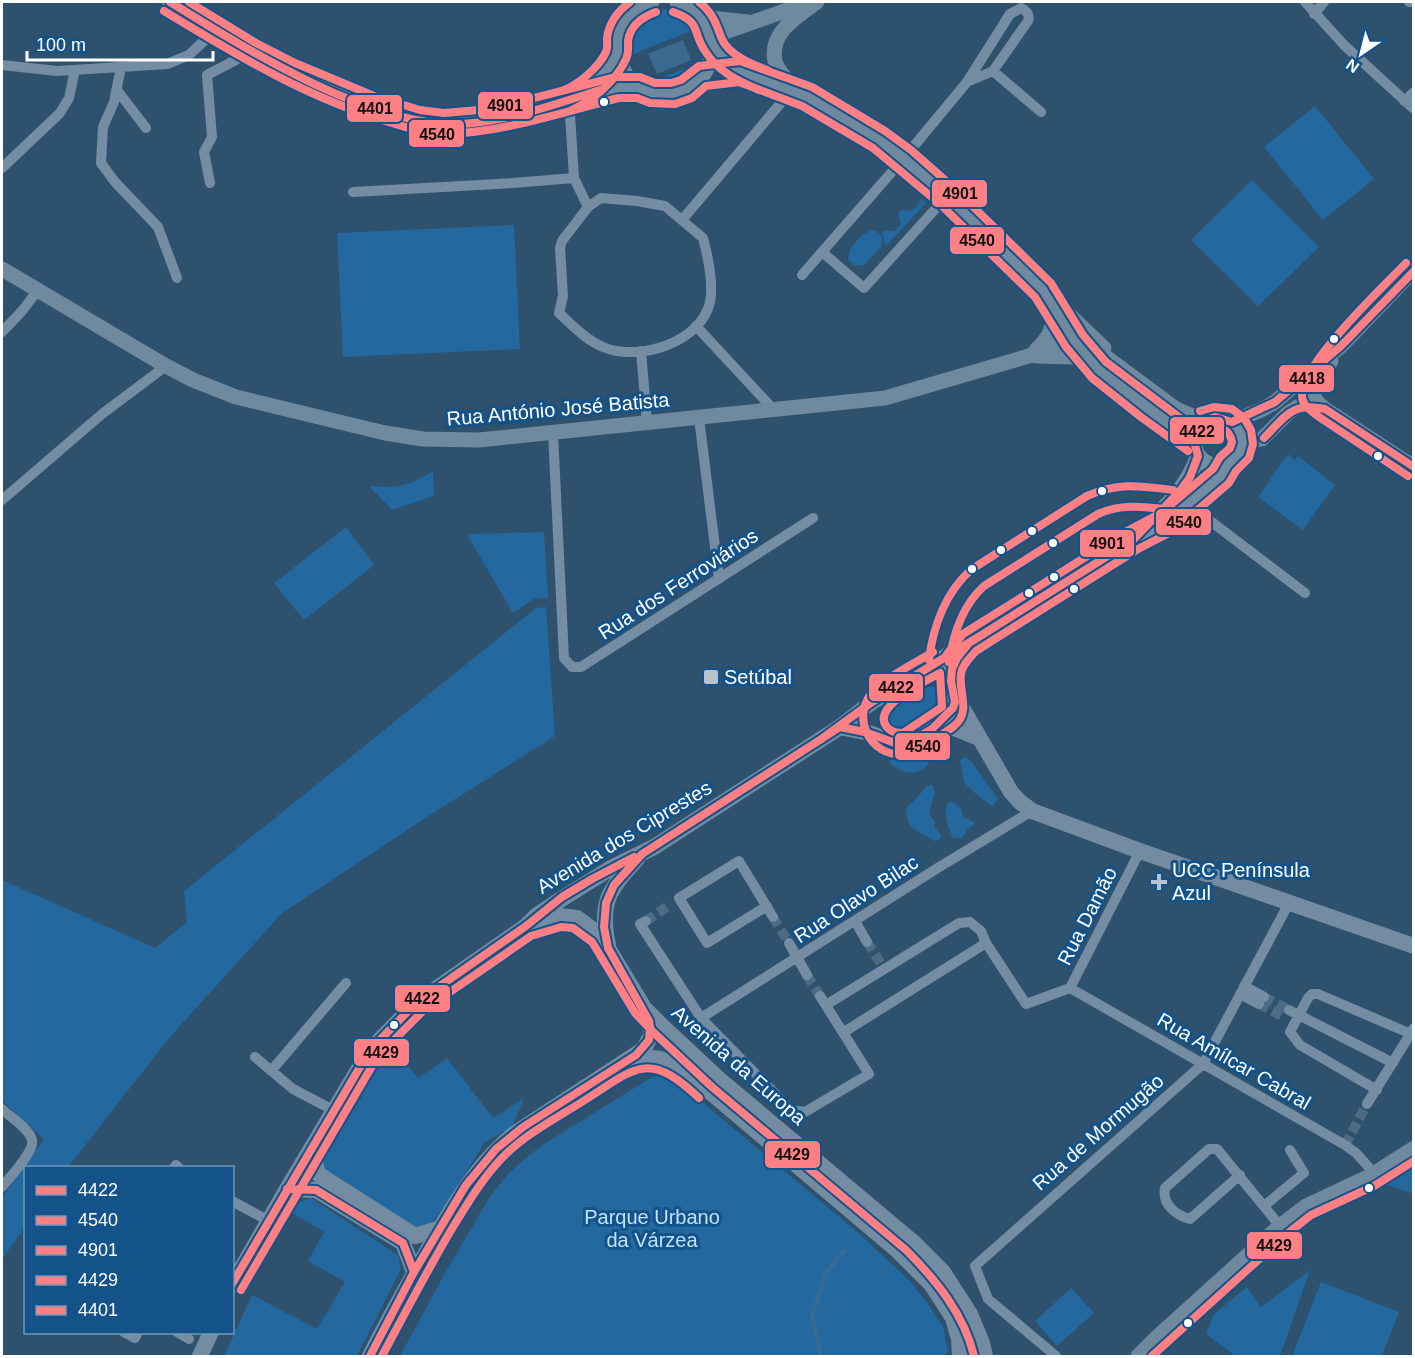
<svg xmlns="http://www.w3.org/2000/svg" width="1415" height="1358" font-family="Arial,sans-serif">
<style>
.green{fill:#23689f}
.water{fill:#3b6a91}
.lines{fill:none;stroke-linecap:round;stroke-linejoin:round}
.stream{stroke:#3b6a91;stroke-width:4}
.street-tunnel{stroke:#4d6b84;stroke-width:10;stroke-dasharray:10 5;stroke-linecap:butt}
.street{stroke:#758da3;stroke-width:10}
.secondary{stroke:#6f899f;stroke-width:15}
.primary{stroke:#748ca1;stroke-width:16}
.bus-1-casing{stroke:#135389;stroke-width:12}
.bus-2-casing{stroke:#135389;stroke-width:12}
.bus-3-casing{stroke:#135389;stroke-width:12}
.bus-4-casing{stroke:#135389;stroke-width:12}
.bus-5-casing{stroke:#135389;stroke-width:12}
.bus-6-casing{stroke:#135389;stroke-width:12}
.bus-1{stroke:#ff8084;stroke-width:8}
.bus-2{stroke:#ff8084;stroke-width:8}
.bus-3{stroke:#ff8084;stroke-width:8}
.bus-4{stroke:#ff8084;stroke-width:8}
.bus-5{stroke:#ff8084;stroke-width:8}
.bus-6{stroke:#ff8084;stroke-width:8}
.bus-dot{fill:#fff;stroke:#135389;stroke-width:2}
.poi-dot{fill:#b6c2cc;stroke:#135389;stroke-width:2}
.labels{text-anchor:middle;stroke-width:6;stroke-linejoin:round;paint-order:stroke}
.street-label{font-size:20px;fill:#fff;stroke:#135389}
.poi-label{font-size:20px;fill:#fff;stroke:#135389;text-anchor:start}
.park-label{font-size:20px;fill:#bfe1fc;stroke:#135389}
.line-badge{stroke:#135389;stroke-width:2}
.pale-badge-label{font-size:16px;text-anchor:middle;font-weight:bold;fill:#111}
</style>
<rect width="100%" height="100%" fill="#2e516e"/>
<path class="green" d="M656,9C675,9 688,13 698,28L626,57C625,33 634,18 656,9Z
M700,63C692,84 668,92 647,83Z
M1315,106L1374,179L1323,220L1264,147Z
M1252,180L1319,247L1258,306L1191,240Z
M921,199L926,203L887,245L884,243V238L881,234L884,230L895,231L901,224L898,214L902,210C911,212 918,209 921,199Z
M514,225L520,349L343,357L337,233Z
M873,230L879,233L882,238L881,247L864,265L855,266L848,259C848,248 862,232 873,230Z
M1288,454L1295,460L1298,456L1335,485L1303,530L1258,497Z
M433,471L434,496L392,510L369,486C401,488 405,487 433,471Z
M346,527L374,565L304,620L274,583Z
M544,532L548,598L534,599L513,613L469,538V534Z
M546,607L555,736L427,817L281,914L170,1037L68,1167L26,1168L25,1227L2,1259V1197L44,1139L2,1101V880L155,948L187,922L184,891L536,608Z
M929,687H934L942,693L944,703L942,707C935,714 909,732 900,733C893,734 888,729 886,723L887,714L890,710Z
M926,751L929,763C920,777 900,774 890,763L889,761C903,757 912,760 926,751Z
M964,757L971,761L996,796L998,799L993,806C988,804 965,786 964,781C962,774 962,768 960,761Z
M932,785L935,791L929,814L935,822V828L941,835L940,840L934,841C917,830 907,832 906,808L918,797L926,786Z
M948,802L955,803L961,808L963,817L974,822V825L968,829L962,838H953C948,826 943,815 948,802Z
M393,1049L418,1078L447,1058L493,1118L524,1098L512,1127L485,1142L446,1204L430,1226L414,1228L328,1175L323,1161L381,1062Z
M664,1076L674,1080L683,1086L862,1236L910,1281L928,1304L943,1327L948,1350L945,1356H400L445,1273L489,1198L507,1175L528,1156L547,1142L652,1077Z
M1413,1164V1194L1386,1184Z
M311,1198L398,1255L401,1269L357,1356H224L252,1295L317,1329L345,1282L308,1261L324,1232L292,1213L298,1203Z
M1310,1270L1280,1356H1235L1206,1334L1213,1315L1247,1287L1261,1307Z
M1321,1282L1399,1312L1382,1356H1292Z
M1071,1288L1094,1313L1057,1346L1035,1321Z"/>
<path class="water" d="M683,40L691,60L657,74L648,54Z"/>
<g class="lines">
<path class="stream" d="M821,1356L812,1316L826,1273L844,1251"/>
<path class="street-tunnel" d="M773,917L789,943
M646,921L671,904
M867,942L881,964
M807,975L820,996
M1264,997L1289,1010
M1259,1004L1284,1017
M1345,1145L1367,1104"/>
<path class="street" d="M1305,2L1344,45L1414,109
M1409,2H1414
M1314,14L1324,2
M2,65L57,71L167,64L189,55L205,40L212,28
M121,67L114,102L103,127L101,163L115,182L158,227L177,278
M993,71L1041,112
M117,90L146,128
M569,99L574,178L588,207
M1404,101L1414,92
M2,168L60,113L69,98L75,70
M210,183L204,152L212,137L207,75L251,52
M353,192L513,183L574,178
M947,196L864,288L822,252L904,158L967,82L1010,14L1021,8C1027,11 1030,14 1028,21L993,71L967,82
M601,198L637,201L665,206L703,238C708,257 714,283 710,302C701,343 638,362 603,347C586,340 572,325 559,313L563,296L560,248L562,241L588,207Z
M682,220L791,91
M802,275L822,252
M696,326L774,410
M2,332L22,311L38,290
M641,351L647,423
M699,418L719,579
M553,433L564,658L572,667H581L813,518
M2,500L102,414L166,366
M1188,504L1305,593
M767,906L707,943L679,898L739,861L773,917
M646,921L640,924L701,1018L791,1110L805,1112L869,1074L820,996
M855,921L867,942
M789,943L807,975
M986,943L1026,1004L1070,988L1140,851
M1244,986L1264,997
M1070,988L1345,1145L1356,1153L1374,1173
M1240,994L1259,1004
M826,1005L959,923L970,922L981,931L986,943L844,1032
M1289,1010L1393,1063
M701,1018L936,869L1032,811
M255,1057L293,1089L333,1110
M271,1071L346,983
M1377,1090L1300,1045L1290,1032L1308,998L1312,994H1318L1411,1034
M1367,1104L1414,1028
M2,1109C10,1117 29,1128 32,1140C35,1151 9,1178 2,1187
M174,1168L176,1165L179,1168
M1240,1175L1190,1219C1175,1215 1162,1204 1165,1188L1209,1149H1217L1280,1226
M232,1201L269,1221
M1264,1206L1304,1173L1290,1150
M124,1332L135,1338L138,1332
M177,1332L189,1339
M1056,1356L988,1299L975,1266L1203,1064L1289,903"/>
<path class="secondary" d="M170,2C229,39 282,71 347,97C387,114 430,128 475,122C529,114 586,86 639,87
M652,2C598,18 611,96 667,94C721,92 727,19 677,2
M817,2C798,16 769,32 775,61C782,90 855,122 879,139C919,167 954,202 989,237C1027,274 1065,311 1104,348
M701,17L748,22
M711,37L810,2
M712,44L725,60L740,71L798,93
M579,96L618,54
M2,269L166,366L193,380L236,397L385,433L423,439L479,440L885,398L1029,356C1052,345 1070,336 1094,348L1176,409L1204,421
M1052,306C1060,318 1066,331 1074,342C1099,377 1157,418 1194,442
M1036,350C1050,337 1055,326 1052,308
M1036,356L1073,357L1091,365
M1331,361L1313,389L1315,400L1325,409L1414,467
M1232,422L1263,409L1275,402L1341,346L1414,270
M1243,443L1262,439L1288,413L1299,406L1306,405L1325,409
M1138,1356L1157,1337L1280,1226L1306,1206L1370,1176L1414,1148"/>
<path class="primary" d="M1194 442a24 24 0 1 1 48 0a24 24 0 1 1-48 0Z
M1144,528C1166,506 1188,487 1198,456
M954,694L1011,792L1020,802L1032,811L1140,851L1414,946
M840,727L869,733L899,744L912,741L944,720L952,712L954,706L955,700L950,676L952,667L965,648
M933,727H952L979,738
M535,923L560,916L577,918L600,935L644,1008L658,1022L719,1079L913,1242L943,1272L970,1314L982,1343L985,1356
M608,945C599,902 609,890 637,859
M625,1062C658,1054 661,1057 689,1074L898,1251L931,1284L953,1318L959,1339L960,1356
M312,1149L318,1174L415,1236L441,1228
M287,1189L316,1190L403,1243L414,1272
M232,1285L287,1189L370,1050L417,1002L526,926L536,916L560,900L611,868L654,847L840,727L872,702L1133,540L1167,522L1221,476L1228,464
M200,1356L211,1332
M370,1356C392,1312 416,1270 441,1227C462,1192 482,1160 514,1134L644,1049L652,1033L645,1011"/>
<g class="bus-1-casing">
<path id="bus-1" d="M1264,438C1286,416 1291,402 1325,409L1414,467
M820,740L872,702L975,639
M287,1189L316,1190L403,1243L414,1272
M232,1284L370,1050L417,1002L526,926L562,897L592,879L634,857
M370,1356L414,1272L466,1185L496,1149L523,1127L636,1055L649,1040L650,1027L649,1021L608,948L604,927L606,903L614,885L642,854L840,727L865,732L898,744L913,740L932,729L953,708L955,702L951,681L952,669L957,658L969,643L1133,540L1180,491L1190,477L1198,456L1194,442L1198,427L1204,421L1215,417L1232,422L1275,402L1341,346L1414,271"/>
</g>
<g class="bus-2-casing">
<path id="bus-2" d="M164,11C238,56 309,99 392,123C409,128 428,135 446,134C505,132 563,112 619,98H637L650,103L675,104L692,98L706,86L739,82L802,106L873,148L940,204L1035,297L1066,347L1092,378L1141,417L1188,451
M673,12C702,22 692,32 705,51C717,71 738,81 759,90
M572,110C592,101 617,80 626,59C629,53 628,47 628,41C630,26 642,17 656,12
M933,652C917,662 888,676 875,689C849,715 869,759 906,754C917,752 945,733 954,726C972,711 958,692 961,674C962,665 970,658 976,651L1138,549L1173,531L1229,483L1236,471L1249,458L1253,444L1251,430L1244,418L1232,409L1214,407L1200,411
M949,662C953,635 963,605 984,586L1098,514C1123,503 1144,507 1171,510"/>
</g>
<g class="bus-3-casing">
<path id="bus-3" d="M189,2L256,43L295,63L374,96L420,110L444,113L491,109L616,77H640L655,83H671L681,80L699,66L740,61L812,87L885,131L911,150L954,188L1051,283L1083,335L1106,362L1200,433
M699,2C712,12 716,23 721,37C728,55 751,64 767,70
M564,90C579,84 599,67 606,52C608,47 607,42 607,38C609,22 618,11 630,2
M947,654L963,634L1127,531L1161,513L1213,469L1220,457L1230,448L1232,442C1229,428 1220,426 1208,431
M929,660C933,626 946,591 972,569L1087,496C1119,482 1140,486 1173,490
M940,673L942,707L903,733C897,733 890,732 886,726C872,706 926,681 940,673Z"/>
</g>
<g class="bus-4-casing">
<path id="bus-4" d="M241,1290L378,1056L424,1010L531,936L561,927L573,928L592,942L635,1013L651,1030L712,1087L906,1250C936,1280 964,1314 974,1356
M382,1356C404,1315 426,1273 450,1232C466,1206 481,1180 502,1158C525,1134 557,1118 585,1100C637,1067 648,1050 699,1098
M1152,1356L1287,1234L1311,1215L1374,1186L1414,1161"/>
</g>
<g class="bus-5-casing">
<path id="bus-5" d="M170,2C246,49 371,128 462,124C510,121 555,104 600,90"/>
</g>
<g class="bus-6-casing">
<path id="bus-6" d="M1406,263C1384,286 1299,366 1302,396C1302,405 1312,412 1319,417L1408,476"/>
</g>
<use href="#bus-1" class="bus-1"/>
<use href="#bus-2" class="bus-2"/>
<use href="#bus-3" class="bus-3"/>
<use href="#bus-4" class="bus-4"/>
<use href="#bus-5" class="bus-5"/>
<use href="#bus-6" class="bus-6"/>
</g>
<g class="bus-dot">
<circle cx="604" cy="102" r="5"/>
<circle cx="1334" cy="339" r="5"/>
<circle cx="1378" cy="456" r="5"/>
<circle cx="1102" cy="491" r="5"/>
<circle cx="1032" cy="531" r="5"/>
<circle cx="1053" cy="543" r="5"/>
<circle cx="1001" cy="550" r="5"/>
<circle cx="972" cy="569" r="5"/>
<circle cx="1054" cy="577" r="5"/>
<circle cx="1074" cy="589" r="5"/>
<circle cx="1029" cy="593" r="5"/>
<circle cx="394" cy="1025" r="5"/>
<circle cx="1369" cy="1188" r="5"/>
<circle cx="1188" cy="1323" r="5"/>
</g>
<g class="poi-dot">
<rect x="703" y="669" width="16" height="16" rx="3"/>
<path d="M1156 873h6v6h6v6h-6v6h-6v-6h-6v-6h6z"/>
</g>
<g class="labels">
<g class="street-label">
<text transform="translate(558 409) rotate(-5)" y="7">Rua António José Batista</text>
<text transform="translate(678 584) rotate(-33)" y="7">Rua dos Ferroviários</text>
<text transform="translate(624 837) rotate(-31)" y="7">Avenida dos Ciprestes</text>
<text transform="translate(856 899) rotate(-33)" y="7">Rua Olavo Bilac</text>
<text transform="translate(1087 916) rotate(-63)" y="7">Rua Damão</text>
<text transform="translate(1234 1061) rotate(30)" y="7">Rua Amílcar Cabral</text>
<text transform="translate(739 1065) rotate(41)" y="7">Avenida da Europa</text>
<text transform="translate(1098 1132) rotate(-41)" y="7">Rua de Mormugão</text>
</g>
<g class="poi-label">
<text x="724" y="684">Setúbal</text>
<text x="1172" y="877">UCC Península<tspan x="1172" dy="23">Azul</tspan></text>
</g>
<g class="park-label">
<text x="652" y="1224">Parque Urbano<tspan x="652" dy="23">da Várzea</tspan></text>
</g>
</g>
<g class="line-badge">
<rect x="477" y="91" width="57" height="29" rx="6" fill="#ff8084"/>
<rect x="346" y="94" width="57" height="29" rx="6" fill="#ff8084"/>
<rect x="408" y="119" width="57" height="29" rx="6" fill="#ff8084"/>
<rect x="931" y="179" width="57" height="29" rx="6" fill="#ff8084"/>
<rect x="949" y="226" width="56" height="29" rx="6" fill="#ff8084"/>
<rect x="1278" y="364" width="57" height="29" rx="6" fill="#ff8084"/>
<rect x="1169" y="416" width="56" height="29" rx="6" fill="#ff8084"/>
<rect x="1155" y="508" width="57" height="28" rx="6" fill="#ff8084"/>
<rect x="1079" y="529" width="56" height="29" rx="6" fill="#ff8084"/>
<rect x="868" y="673" width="56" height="29" rx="6" fill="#ff8084"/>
<rect x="894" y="732" width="57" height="29" rx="6" fill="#ff8084"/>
<rect x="394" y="984" width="57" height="29" rx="6" fill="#ff8084"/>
<rect x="353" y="1038" width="57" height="29" rx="6" fill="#ff8084"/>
<rect x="764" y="1140" width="57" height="29" rx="6" fill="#ff8084"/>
<rect x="1246" y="1231" width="57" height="29" rx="6" fill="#ff8084"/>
</g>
<g class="pale-badge-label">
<text x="505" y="111">4901</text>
<text x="375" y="114">4401</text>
<text x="437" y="140">4540</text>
<text x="960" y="199">4901</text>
<text x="977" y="246">4540</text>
<text x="1307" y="384">4418</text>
<text x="1197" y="437">4422</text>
<text x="1184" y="528">4540</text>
<text x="1107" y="549">4901</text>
<text x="896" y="693">4422</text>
<text x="923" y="752">4540</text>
<text x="422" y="1004">4422</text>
<text x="381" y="1058">4429</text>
<text x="792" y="1160">4429</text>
<text x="1274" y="1251">4429</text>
</g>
<rect width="1415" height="1358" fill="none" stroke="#ffffff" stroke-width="6"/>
<rect x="24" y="1166" width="210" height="168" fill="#135389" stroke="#7198b8" stroke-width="1.5"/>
<rect x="36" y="1186" width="30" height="9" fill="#ff8084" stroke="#7198b8" stroke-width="1.5"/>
<text x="78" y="1196" font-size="18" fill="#ffffff">4422</text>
<rect x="36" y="1216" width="30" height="9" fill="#ff8084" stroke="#7198b8" stroke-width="1.5"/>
<text x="78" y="1226" font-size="18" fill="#ffffff">4540</text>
<rect x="36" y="1246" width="30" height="9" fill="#ff8084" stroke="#7198b8" stroke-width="1.5"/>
<text x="78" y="1256" font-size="18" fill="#ffffff">4901</text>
<rect x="36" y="1276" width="30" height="9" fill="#ff8084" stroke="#7198b8" stroke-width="1.5"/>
<text x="78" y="1286" font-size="18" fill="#ffffff">4429</text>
<rect x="36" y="1306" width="30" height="9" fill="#ff8084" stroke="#7198b8" stroke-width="1.5"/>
<text x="78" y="1316" font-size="18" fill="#ffffff">4401</text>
<g transform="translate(1361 54) rotate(215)" stroke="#135389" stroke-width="4.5" paint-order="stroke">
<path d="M0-4.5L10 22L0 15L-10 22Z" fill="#ffffff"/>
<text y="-9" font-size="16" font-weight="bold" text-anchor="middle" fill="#ffffff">N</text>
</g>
<path d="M27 51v9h186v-9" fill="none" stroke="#ffffff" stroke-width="3"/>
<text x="36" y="51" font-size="18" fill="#ffffff" stroke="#135389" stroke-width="4.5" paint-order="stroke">100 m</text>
</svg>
